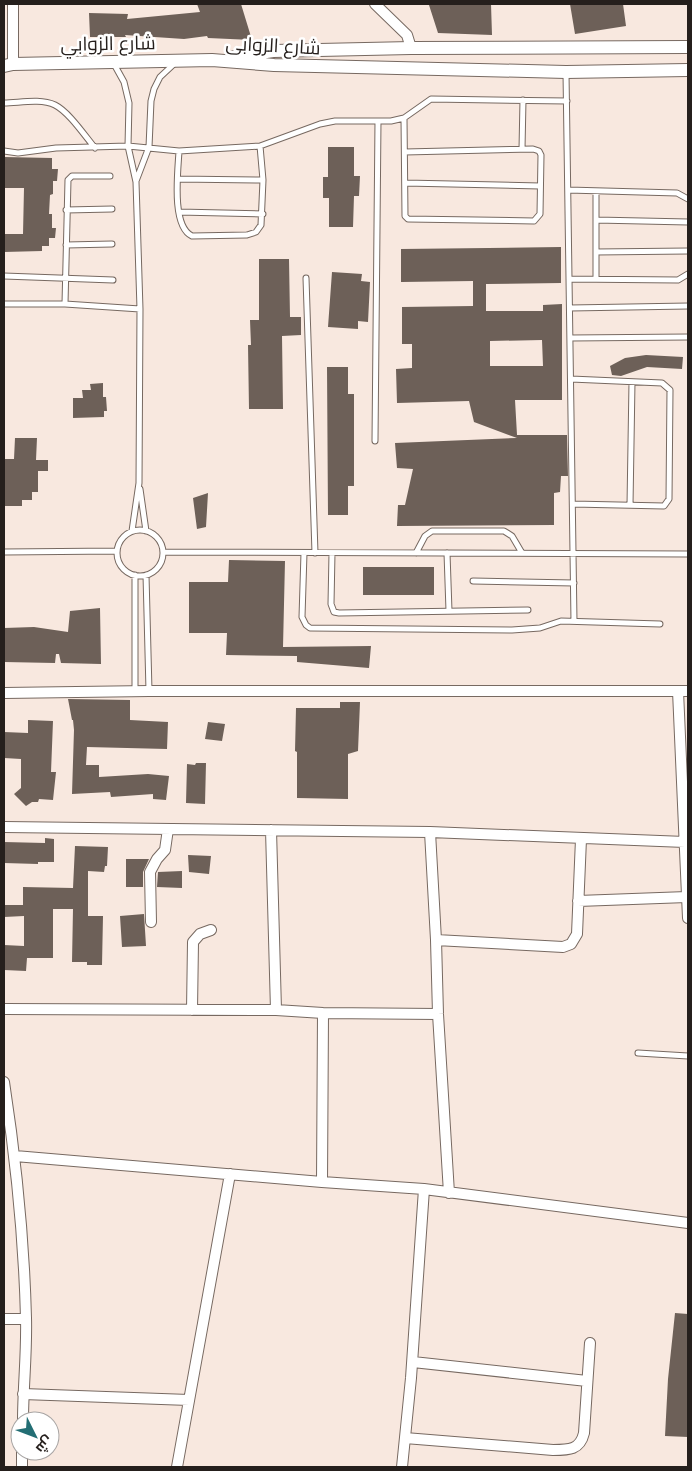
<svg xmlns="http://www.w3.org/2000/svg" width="692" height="1471" font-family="'Space Grotesk',Cairo,sans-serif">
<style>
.building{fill:#6d6058;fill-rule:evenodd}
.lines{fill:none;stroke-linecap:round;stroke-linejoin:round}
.service-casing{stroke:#776961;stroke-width:7}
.minor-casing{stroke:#776961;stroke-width:12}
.tertiary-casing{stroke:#776961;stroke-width:14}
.service{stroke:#fff;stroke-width:5}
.minor{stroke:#fff;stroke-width:10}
.tertiary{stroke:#fff;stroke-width:12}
.labels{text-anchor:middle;stroke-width:5;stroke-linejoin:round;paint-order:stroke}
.street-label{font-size:19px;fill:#251f1c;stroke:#fff}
</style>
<rect width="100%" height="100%" fill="#f8e8df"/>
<path class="building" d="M197,4H241L252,40L208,38L207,36L184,39L125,35L126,37H90L89,13L128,14L127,19L200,12Z
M443,4H491L492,35L438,33L429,5Z
M570,4H623L626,26L575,34Z
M328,147H354V176H360L359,196H354L353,227H329V198H323V177H328Z
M4,157L52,158V169H58L57,181H53V194L50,195L49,214H52V228H56L55,238H49V246H42V251L4,252V234H23L24,188H4Z
M561,247V283L486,284V311H543V305L562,304V400H515L517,435H567L568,476H561L560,492L554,493V525L397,526L398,505H405L413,469L397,468L395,443L517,438L474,422L469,401L397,403L396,369L412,368V344H402V307L473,306V281L401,282V249ZM542,340L543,366H490V341Z
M259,259H289L290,317H301V335L282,336L283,409H249L248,345H251L250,320H259Z
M332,272L362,274L361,281L370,282L368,322L358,321V329L328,327Z
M646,355L683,357L682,369L647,367L621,376L612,375L610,366L625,358Z
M327,367H348V394H354V486H348V515H328Z
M103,383V397H106L107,411H104V417L73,418V398H83L82,390H91L90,384Z
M15,438H37L36,460H48V471H38V492H32V500H22V506H4V459H14Z
M208,493L206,527L197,529L193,498Z
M229,560L285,561L283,647L371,646L369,668L297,662V656L226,655L227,633H189V582H228Z
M363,567H434V595H363Z
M100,608L101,664L61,663L59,654H56L55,663L4,662V628L34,627L68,632L70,611Z
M68,699L130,700V720L168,722L167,749L87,747L86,765H99V777L148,774L169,776L166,800L153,799V794L111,797L110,792L72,794L74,730L73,720H72Z
M340,702H360L358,751L348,754V799L297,798V752L295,751L296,708H340Z
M28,720L53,721L51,772H56L53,800L39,799L38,802H32L26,806L14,794L21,788V759L4,758V732L28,733Z
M208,722L225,724L222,741L205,739Z
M196,763H206L205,804L186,803L187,764L195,765Z
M45,838L54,839V862H38V864L4,863V842L45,843Z
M75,846L108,847L107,866H105L104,872L88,871V916H103L102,965H87V962H72L73,909H53V958H27L26,971L4,970V945L24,946V916L4,917V905H23V887L73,888Z
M188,855L211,856L209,874L189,872Z
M126,859H149L143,872V887H126Z
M182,871V888L157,887L158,872Z
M144,914L146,946L122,947L120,916Z
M675,1313L688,1314V1437L665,1436L668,1379Z"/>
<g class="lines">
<g class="service-casing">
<path id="service" d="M114,64L124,82L129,103L128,146L136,182L140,309L139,483L132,531
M566,73L574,621
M4,103C19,103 40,98 55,105C69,112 85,136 95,148
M404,118L405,216L408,219L534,221L540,214L541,155L539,151L533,149L405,152
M260,146L320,124L335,121H391L404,118L431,99L567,101
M522,149L523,100
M4,151L18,153L56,148L128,146L179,151L260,146L263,180L261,225L256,232L247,235L192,236C171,226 178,171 179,151
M178,179L263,180
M136,181L149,147L151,101L154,89L160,77L175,63
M405,183L540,186
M568,190L677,193L688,199
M66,210L112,209
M179,212L263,214
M596,220L688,222
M66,245L112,244
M596,252L688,251
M4,276L113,280
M306,278L315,553
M569,279L678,280L688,274
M596,279V191
M4,304H65L140,309
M65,304L68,180L72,176H110
M570,308L688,306
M570,338L688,337
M571,379L662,383L670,390L669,499L664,506L573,504
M375,441L378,121
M140,489L146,531
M630,505L632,382
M117 553a23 23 0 1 1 46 0a23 23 0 1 1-46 0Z
M4,552L117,551
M163,552L688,554
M304,553L302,617L306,625L310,628L512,630L540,628L561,621L660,624
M332,553L331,604L334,612L339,613L528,610
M416,553L425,536L432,531H504L512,536L522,553
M447,553L449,611
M146,575L149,691
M473,581L574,583
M135,691V575
M638,1053L688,1056"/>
</g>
<g class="minor-casing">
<path id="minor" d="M375,4L407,35L411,48
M13,64V4
M678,691L688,918
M4,693L149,691H688
M4,827L430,832L685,842
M271,830L276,1010
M430,832L436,940L438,1014L449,1193
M578,901L687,897
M151,922L150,872L157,859L165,850L168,829
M436,940L563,947L571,944L577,934L581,839
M4,1009L276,1010L323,1013L438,1014
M192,1010L193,942L200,934L211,930
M4,1082C16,1160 24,1239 26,1318C27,1352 23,1387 23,1421
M15,1156L322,1182L424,1189L688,1223
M322,1182L323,1013
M4,1319H26
M413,1362L587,1381
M23,1394L189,1400
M405,1438L553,1450C569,1450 580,1450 584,1433L590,1343
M22,1467V1451
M177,1467L230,1174
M402,1467L411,1378L424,1189"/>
</g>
<g class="tertiary-casing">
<path id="tertiary" d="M234,57L273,51L411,48L688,47
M4,66L13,64L212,60L274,65L566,72L688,70"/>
</g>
<use href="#service" class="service"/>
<use href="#minor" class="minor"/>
<use href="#tertiary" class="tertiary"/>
</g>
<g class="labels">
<g class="street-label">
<text transform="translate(108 43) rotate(-1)" y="7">شارع الزوابي</text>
<text transform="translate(273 45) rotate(3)" y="7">شارع الزوابى</text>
</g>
</g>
<rect width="692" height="1471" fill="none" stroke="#251f1c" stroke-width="10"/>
<g transform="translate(35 1436) rotate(132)"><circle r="24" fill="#ffffff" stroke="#a8a5a4"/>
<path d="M0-4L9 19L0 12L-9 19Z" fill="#236e74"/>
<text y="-8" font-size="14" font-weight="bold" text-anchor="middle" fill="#251f1c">ش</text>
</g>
</svg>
